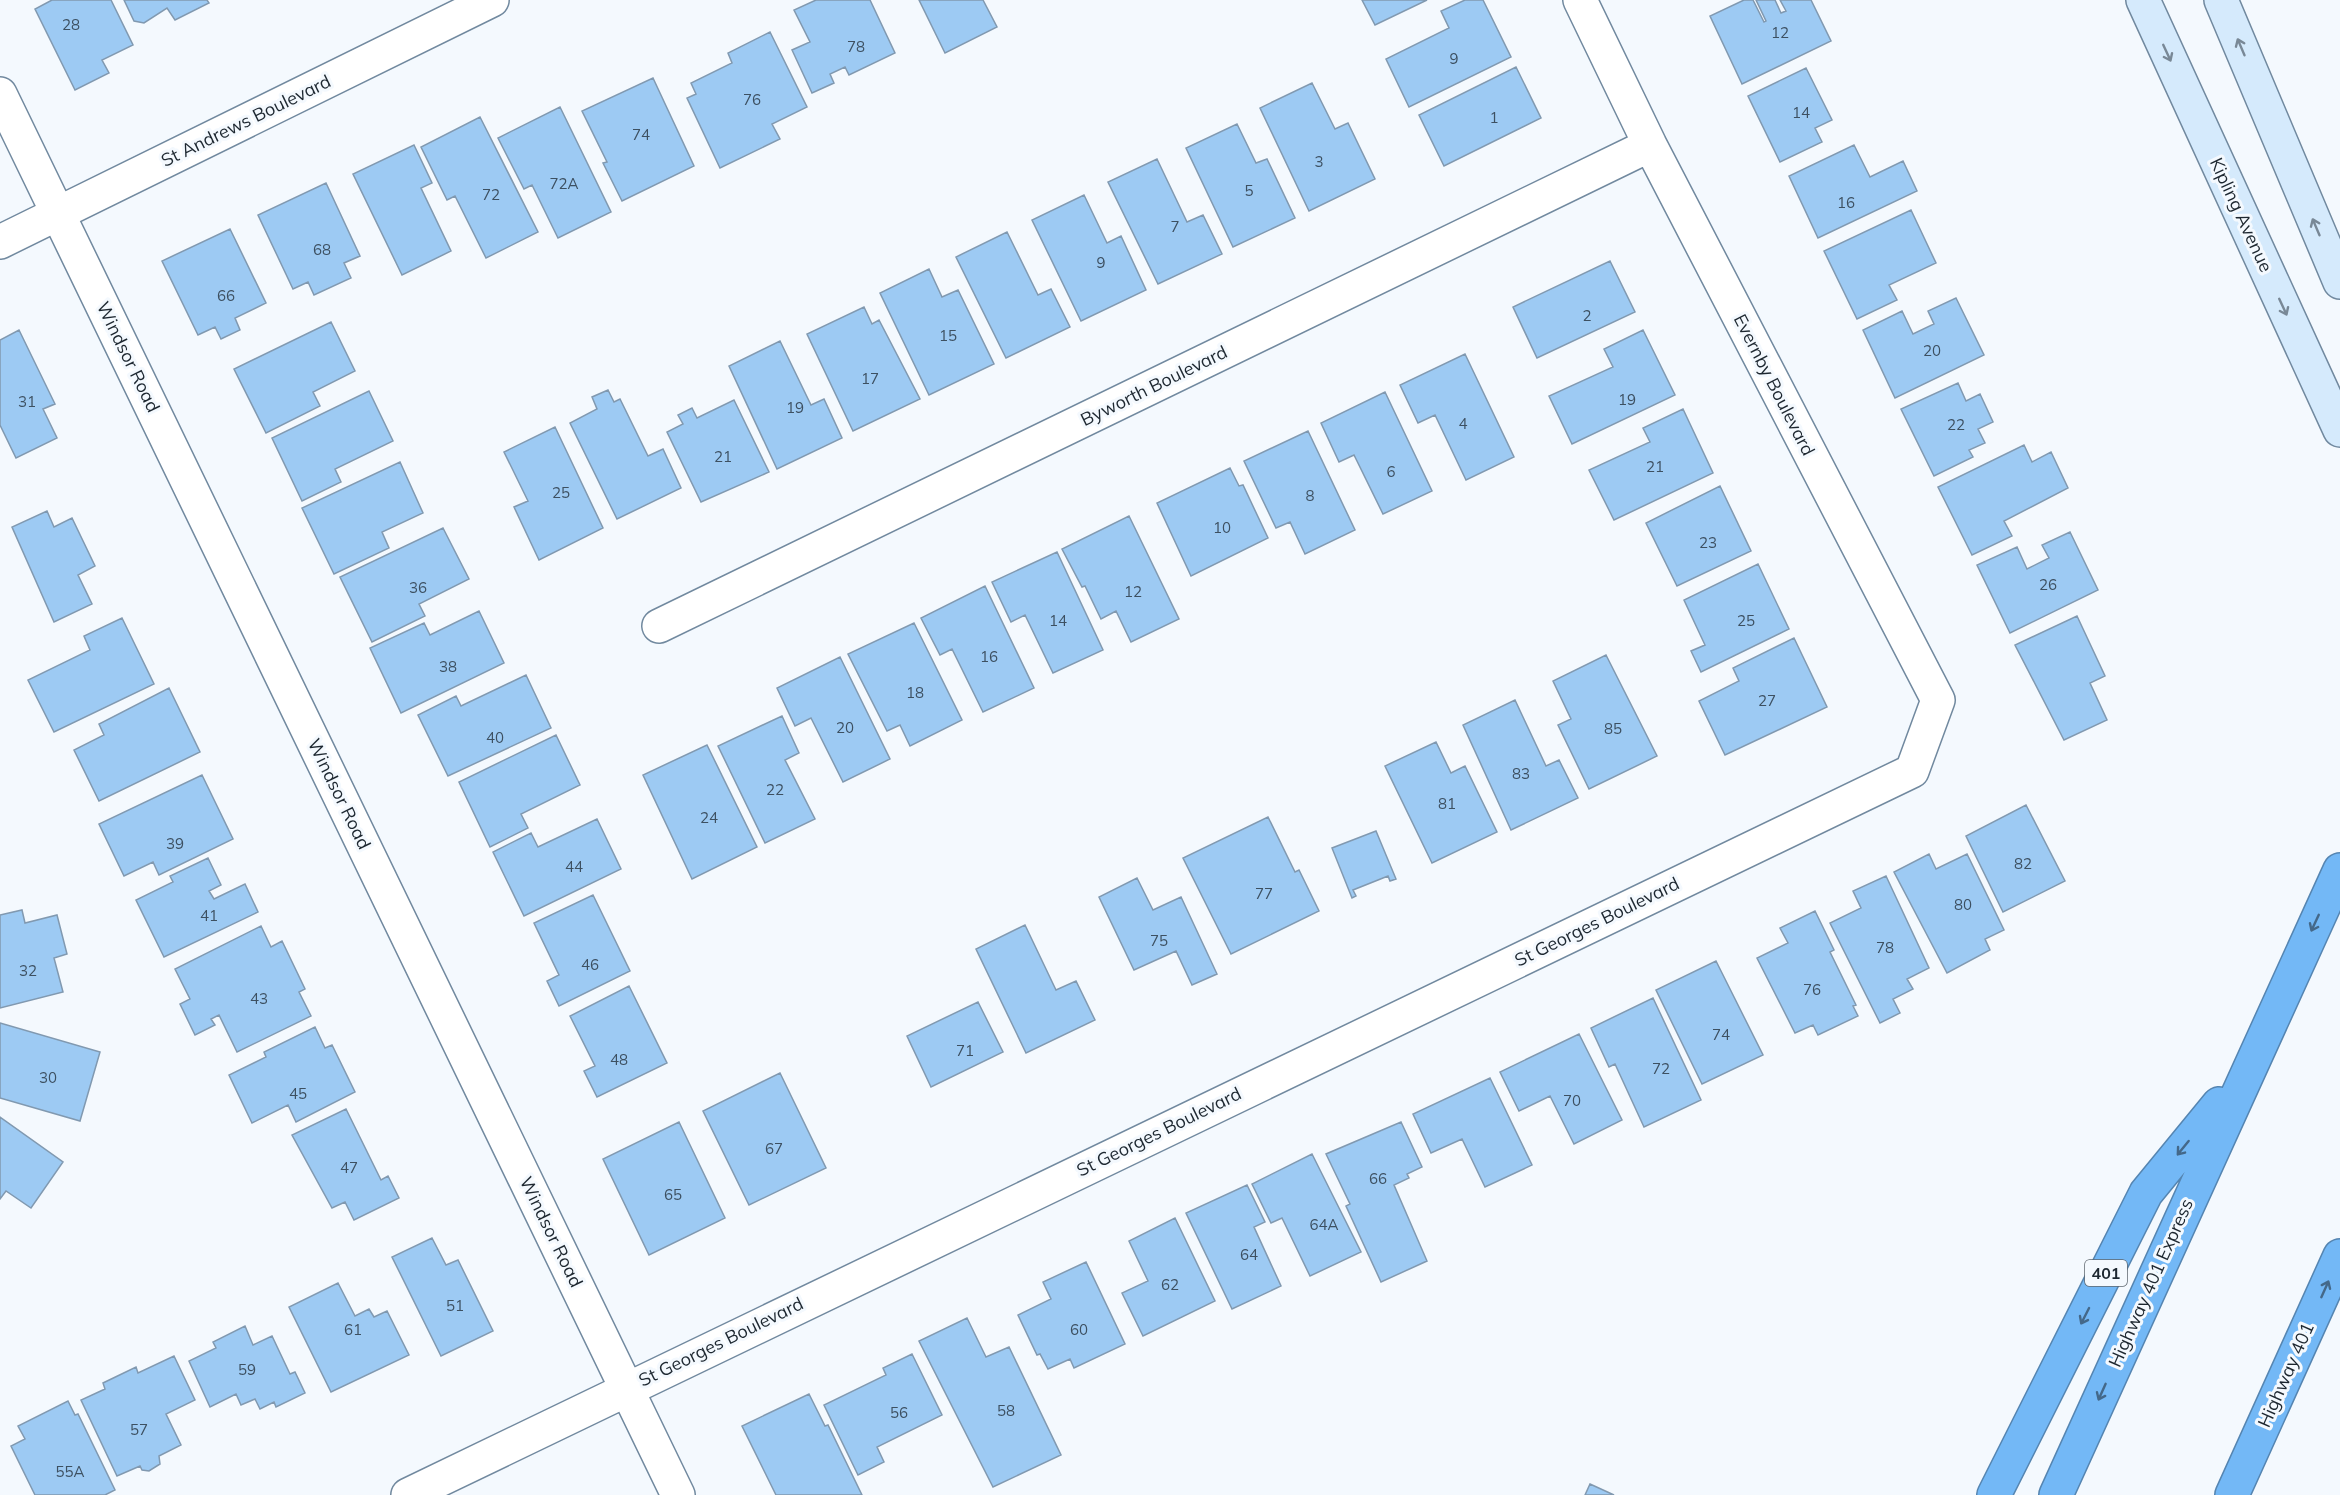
<svg xmlns="http://www.w3.org/2000/svg" width="2340" height="1495" font-family="Mulish,sans-serif">
<style>
.building{fill:#9dcaf3;stroke:#8199b0;stroke-width:1.5}
.lines{fill:none;stroke-linecap:round;stroke-linejoin:round}
.street-casing{stroke:#71899f;stroke-width:36}
.secondary-casing{stroke:#71899f;stroke-width:36}
.highway-casing{stroke:#5585b1;stroke-width:36}
.street{stroke:#fff;stroke-width:33}
.secondary{stroke:#d5eafc;stroke-width:33}
.highway{stroke:#73b8f6;stroke-width:33}
.oneway{stroke:#798896}
.oneway2{stroke:#446889}
.labels{text-anchor:middle;stroke-width:6;stroke-linejoin:round;paint-order:stroke}
.number-label{font-size:15px;fill:#3d5061}
.shield{fill:#f4f9fe;stroke:#5e666e;stroke-width:1.5}
.shield-label{font-size:16px;font-weight:bold;fill:#1d2730}
.street-label{font-size:18px;fill:#1d2730;stroke:#f4f9fe}
</style>
<rect width="100%" height="100%" fill="#f4f9fe"/>
<path class="building" d="M52,0H111L133,45L102,60L109,73L75,90L35,9Z
M124,0H207L209,3L175,20L167,8L144,23L134,21Z
M816,0H870L895,53L849,75L845,67L830,74L834,83L812,93L792,50L810,42L794,10Z
M919,0H983L997,27L945,53Z
M1362,0H1427L1375,25Z
M1465,0H1483L1511,57L1409,107L1386,59L1449,28L1441,11Z
M1744,0H1753L1764,22L1766,21L1756,0H1775L1781,13L1786,11L1780,0H1811L1831,41L1742,84L1710,16Z
M770,32L807,107L772,124L780,139L720,168L687,98L696,94L691,83L732,63L728,53Z
M1516,67L1541,118L1444,166L1419,115Z
M1806,68L1832,120L1815,128L1822,142L1780,162L1748,96Z
M653,78L694,166L622,201L603,163L607,162L582,111Z
M1312,83L1335,129L1348,123L1375,179L1309,211L1260,108Z
M560,107L611,212L558,238L532,185L524,189L498,138Z
M480,117L538,232L486,258L455,196L447,200L421,147Z
M1237,124L1256,163L1267,159L1295,218L1233,247L1186,148Z
M414,145L432,183L421,188L451,251L402,275L353,174Z
M1854,145L1870,177L1903,161L1917,191L1818,238L1789,176Z
M1157,159L1187,222L1203,215L1222,254L1158,284L1108,182Z
M326,183L360,256L344,263L351,278L314,295L308,282L293,289L258,215Z
M1084,195L1107,243L1121,236L1146,290L1081,321L1032,220Z
M1911,210L1936,263L1889,285L1897,300L1857,319L1824,251Z
M230,229L266,303L235,318L240,330L221,339L215,327L198,335L162,261Z
M1007,232L1038,295L1051,289L1070,327L1006,358L956,257Z
M1610,261L1635,312L1537,358L1513,307Z
M929,269L942,297L958,290L994,364L929,395L880,293Z
M1956,298L1984,355L1895,398L1863,330L1902,311L1913,334L1934,324L1928,311Z
M864,307L872,324L879,320L920,399L853,431L807,334Z
M331,322L355,371L313,392L320,406L266,433L234,369Z
M19,330L55,404L43,409L57,438L16,458L0,425V340Z
M1643,330L1675,395L1572,444L1549,396L1613,367L1604,349Z
M780,341L811,405L824,399L842,438L777,469L729,366Z
M1465,354L1514,457L1466,480L1435,415L1418,423L1400,385Z
M1958,383L1966,401L1980,394L1993,422L1978,429L1985,443L1969,450L1973,457L1934,476L1901,409Z
M608,390L614,402L620,399L648,456L663,449L681,488L617,519L570,423L597,409L592,397Z
M369,391L393,441L335,469L341,482L302,501L272,438Z
M1385,392L1432,491L1383,514L1354,455L1339,462L1321,423Z
M734,400L769,472L701,502L667,432L683,424L678,415L692,408L697,418Z
M1683,409L1713,473L1614,520L1589,470L1650,442L1643,428Z
M555,427L603,528L539,560L514,507L528,501L504,452Z
M1308,431L1355,530L1305,554L1290,522L1276,528L1244,461Z
M2024,445L2032,462L2051,452L2068,488L2004,521L2012,536L1972,555L1938,487Z
M400,462L423,513L382,532L389,548L334,574L302,508Z
M1230,468L1239,486L1243,485L1268,538L1191,576L1157,503Z
M1720,486L1751,551L1677,586L1646,523Z
M47,511L54,527L72,518L95,566L78,575L92,604L54,622L12,527Z
M1129,516L1179,619L1131,642L1116,611L1101,619L1085,586L1082,587L1062,549Z
M443,528L469,579L419,604L425,616L372,642L340,577Z
M2070,532L2098,590L2010,633L1977,565L2017,547L2027,569L2049,558L2042,545Z
M1057,552L1103,650L1053,673L1025,615L1011,622L992,582Z
M1758,564L1789,629L1701,672L1691,651L1705,645L1684,600Z
M985,586L1034,688L983,712L952,649L940,655L921,618Z
M479,611L504,663L401,713L370,648L424,623L430,635Z
M2077,616L2105,676L2090,683L2107,720L2064,740L2015,645Z
M122,618L154,684L54,732L28,680L90,650L84,636Z
M914,623L962,720L910,746L900,725L887,731L848,654Z
M1794,638L1827,707L1725,755L1699,701L1739,681L1733,668Z
M1606,655L1657,756L1589,789L1558,725L1571,719L1553,681Z
M840,657L890,759L843,782L811,718L795,726L777,688Z
M526,675L551,728L448,776L418,715L456,696L461,706Z
M169,688L200,752L99,801L74,750L104,735L99,724Z
M1515,700L1546,766L1559,760L1578,798L1511,830L1463,725Z
M782,716L799,753L785,760L815,819L765,843L718,746Z
M556,735L580,785L521,814L528,828L490,847L459,782Z
M1436,742L1451,773L1465,766L1497,832L1432,863L1385,766Z
M707,745L757,847L692,879L643,775Z
M202,775L233,839L159,875L153,862L124,876L99,824Z
M2026,805L2065,881L2003,912L1966,836Z
M1268,817L1295,872L1299,870L1319,911L1231,954L1183,858Z
M597,819L621,869L524,916L493,852L531,833L538,847Z
M1376,831L1396,879L1390,881L1388,876L1353,890L1356,896L1352,898L1332,848Z
M1929,854L1936,869L1967,854L2004,930L1985,939L1990,950L1947,973L1894,872Z
M208,858L221,885L209,891L214,899L245,884L258,912L164,957L136,900L173,882L170,876Z
M1886,876L1929,968L1907,979L1913,989L1893,999L1900,1013L1880,1023L1830,923L1861,908L1853,891Z
M1137,878L1153,910L1181,897L1217,974L1192,985L1176,951L1134,970L1099,897Z
M593,895L630,971L559,1006L547,981L559,975L534,923Z
M22,910L25,923L57,915L67,954L54,958L63,992L0,1008V915Z
M1815,911L1834,950L1830,952L1856,1005L1853,1006L1858,1016L1818,1035L1813,1025L1795,1033L1757,958L1788,943L1780,928Z
M1025,925L1056,990L1076,981L1095,1020L1026,1053L976,949Z
M261,926L271,947L282,941L305,989L299,992L311,1016L237,1052L219,1015L211,1019L215,1025L195,1035L180,1004L190,999L175,969Z
M1716,961L1763,1055L1702,1084L1656,990Z
M629,986L667,1063L597,1097L584,1071L595,1066L570,1016Z
M1653,998L1701,1100L1644,1127L1615,1064L1609,1067L1591,1028Z
M978,1002L1003,1052L931,1087L907,1036Z
M0,1023L100,1052L80,1121L0,1098Z
M315,1027L325,1048L332,1045L355,1092L296,1122L288,1105L252,1123L229,1075L266,1057L264,1052Z
M1579,1034L1622,1120L1574,1144L1550,1096L1519,1111L1500,1072Z
M780,1073L826,1168L749,1205L703,1111Z
M1490,1078L1532,1165L1485,1187L1462,1139L1431,1153L1413,1114Z
M346,1109L381,1180L388,1176L399,1198L354,1220L345,1202L332,1208L292,1135Z
M0,1117L63,1162L31,1208L6,1191L0,1199Z
M679,1122L725,1218L649,1255L603,1159Z
M1401,1122L1422,1167L1407,1174L1409,1178L1394,1185L1427,1261L1381,1282L1346,1206L1350,1204L1326,1154Z
M1312,1154L1361,1252L1310,1276L1282,1218L1271,1223L1252,1184Z
M1247,1185L1265,1222L1254,1227L1281,1286L1232,1309L1186,1213Z
M1175,1218L1215,1301L1143,1336L1122,1293L1148,1281L1129,1241Z
M432,1238L446,1265L458,1260L493,1331L441,1356L392,1257Z
M1086,1262L1125,1344L1074,1368L1070,1359L1048,1369L1040,1354L1037,1355L1018,1315L1051,1299L1043,1282Z
M338,1283L355,1316L369,1309L374,1317L387,1311L409,1355L331,1392L289,1307Z
M967,1318L986,1357L1009,1347L1061,1455L993,1487L919,1341Z
M245,1326L253,1345L272,1336L290,1374L295,1372L305,1393L276,1407L274,1402L260,1409L255,1399L241,1405L236,1394L210,1407L189,1361L216,1348L213,1342Z
M912,1354L942,1415L877,1447L884,1462L858,1475L824,1405L886,1375L883,1368Z
M174,1356L195,1400L166,1414L181,1445L159,1456L160,1464L149,1471L142,1470L140,1466L117,1476L81,1400L105,1389L103,1383L136,1367L138,1373Z
M809,1394L825,1426L828,1425L862,1495H776L742,1426Z
M68,1401L75,1415L78,1414L115,1490L105,1495H35L11,1446L25,1439L18,1426Z
M1590,1484L1614,1495H1585Z"/>
<g class="lines">
<g class="street-casing">
<path id="street" d="M0,94L678,1495
M0,242L492,0
M659,626L1650,145
M408,1495L1912,771L1938,700L1650,145L1580,0"/>
</g>
<g class="secondary-casing">
<path id="secondary" d="M2143,0L2340,430
M2221,0L2340,282"/>
</g>
<g class="highway-casing">
<path id="highway" d="M1994,1495L2146,1193L2219,1104
M2056,1495L2340,870
M2232,1495L2340,1256"/>
</g>
<use href="#street" class="street"/>
<use href="#secondary" class="secondary"/>
<use href="#highway" class="highway"/>
</g>
<defs><path id="oneway-shaft" d="M-6 0H5M1.5-3L5.5 0L1.5 3" fill="none" stroke-width="1.6" stroke-linecap="round" stroke-linejoin="round" transform="scale(1.5)"/></defs>
<g class="oneway">
<use href="#oneway-shaft" transform="translate(2241 47) rotate(-113)"/>
<use href="#oneway-shaft" transform="translate(2167 53) rotate(65)"/>
<use href="#oneway-shaft" transform="translate(2316 227) rotate(-113)"/>
<use href="#oneway-shaft" transform="translate(2283 307) rotate(65)"/>
</g>
<g class="oneway2">
<use href="#oneway-shaft" transform="translate(2315 923) rotate(115)"/>
<use href="#oneway-shaft" transform="translate(2183 1148) rotate(129)"/>
<use href="#oneway-shaft" transform="translate(2325 1289) rotate(-66)"/>
<use href="#oneway-shaft" transform="translate(2085 1316) rotate(117)"/>
<use href="#oneway-shaft" transform="translate(2102 1392) rotate(114)"/>
</g>
<g class="labels">
<g class="number-label">
<text x="71" y="30">28</text>
<text x="1780" y="38">12</text>
<text x="856" y="52">78</text>
<text x="1454" y="64">9</text>
<text x="752" y="105">76</text>
<text x="1801" y="118">14</text>
<text x="1494" y="123">1</text>
<text x="641" y="140">74</text>
<text x="1319" y="167">3</text>
<text x="564" y="189">72A</text>
<text x="1249" y="196">5</text>
<text x="491" y="200">72</text>
<text x="1846" y="208">16</text>
<text x="1175" y="232">7</text>
<text x="322" y="255">68</text>
<text x="1101" y="268">9</text>
<text x="226" y="301">66</text>
<text x="1587" y="321">2</text>
<text x="948" y="341">15</text>
<text x="1932" y="356">20</text>
<text x="870" y="384">17</text>
<text x="1627" y="405">19</text>
<text x="27" y="407">31</text>
<text x="795" y="413">19</text>
<text x="1463" y="429">4</text>
<text x="1956" y="430">22</text>
<text x="723" y="462">21</text>
<text x="1655" y="472">21</text>
<text x="1391" y="477">6</text>
<text x="561" y="498">25</text>
<text x="1310" y="501">8</text>
<text x="1222" y="533">10</text>
<text x="1708" y="548">23</text>
<text x="2048" y="590">26</text>
<text x="418" y="593">36</text>
<text x="1133" y="597">12</text>
<text x="1058" y="626">14</text>
<text x="1746" y="626">25</text>
<text x="989" y="662">16</text>
<text x="448" y="672">38</text>
<text x="915" y="698">18</text>
<text x="1767" y="706">27</text>
<text x="845" y="733">20</text>
<text x="1613" y="734">85</text>
<text x="495" y="743">40</text>
<text x="1521" y="779">83</text>
<text x="775" y="795">22</text>
<text x="1447" y="809">81</text>
<text x="709" y="823">24</text>
<text x="175" y="849">39</text>
<text x="2023" y="869">82</text>
<text x="574" y="872">44</text>
<text x="1264" y="899">77</text>
<text x="1963" y="910">80</text>
<text x="209" y="921">41</text>
<text x="1159" y="946">75</text>
<text x="1885" y="953">78</text>
<text x="590" y="970">46</text>
<text x="28" y="976">32</text>
<text x="1812" y="995">76</text>
<text x="259" y="1004">43</text>
<text x="1721" y="1040">74</text>
<text x="965" y="1056">71</text>
<text x="619" y="1065">48</text>
<text x="1661" y="1074">72</text>
<text x="48" y="1083">30</text>
<text x="298" y="1099">45</text>
<text x="1572" y="1106">70</text>
<text x="774" y="1154">67</text>
<text x="349" y="1173">47</text>
<text x="1378" y="1184">66</text>
<text x="673" y="1200">65</text>
<text x="1324" y="1230">64A</text>
<text x="1249" y="1260">64</text>
<text x="1170" y="1290">62</text>
<text x="455" y="1311">51</text>
<text x="353" y="1335">61</text>
<text x="1079" y="1335">60</text>
<text x="247" y="1375">59</text>
<text x="1006" y="1416">58</text>
<text x="899" y="1418">56</text>
<text x="139" y="1435">57</text>
<text x="70" y="1477">55A</text>
</g>
<rect class="shield" x="2085" y="1260" width="42" height="26" rx="4.5"/>
<g class="shield-label">
<text x="2106" y="1279">401</text>
</g>
<g class="street-label">
<text transform="translate(246 121) rotate(-26)" y="6">St Andrews Boulevard</text>
<text transform="translate(2241 215) rotate(65)" y="6">Kipling Avenue</text>
<text transform="translate(128 357) rotate(64)" y="6">Windsor Road</text>
<text transform="translate(1774 385) rotate(63)" y="6">Evernby Boulevard</text>
<text transform="translate(1154 386) rotate(-26)" y="6">Byworth Boulevard</text>
<text transform="translate(339 794) rotate(64)" y="6">Windsor Road</text>
<text transform="translate(1597 922) rotate(-26)" y="6">St Georges Boulevard</text>
<text transform="translate(1159 1132) rotate(-26)" y="6">St Georges Boulevard</text>
<text transform="translate(551 1232) rotate(64)" y="6">Windsor Road</text>
<text transform="translate(2151 1283) rotate(-66)" y="6">Highway 401 Express</text>
<text transform="translate(721 1342) rotate(-26)" y="6">St Georges Boulevard</text>
<text transform="translate(2286 1375) rotate(-66)" y="6">Highway 401</text>
</g>
</g>
</svg>
